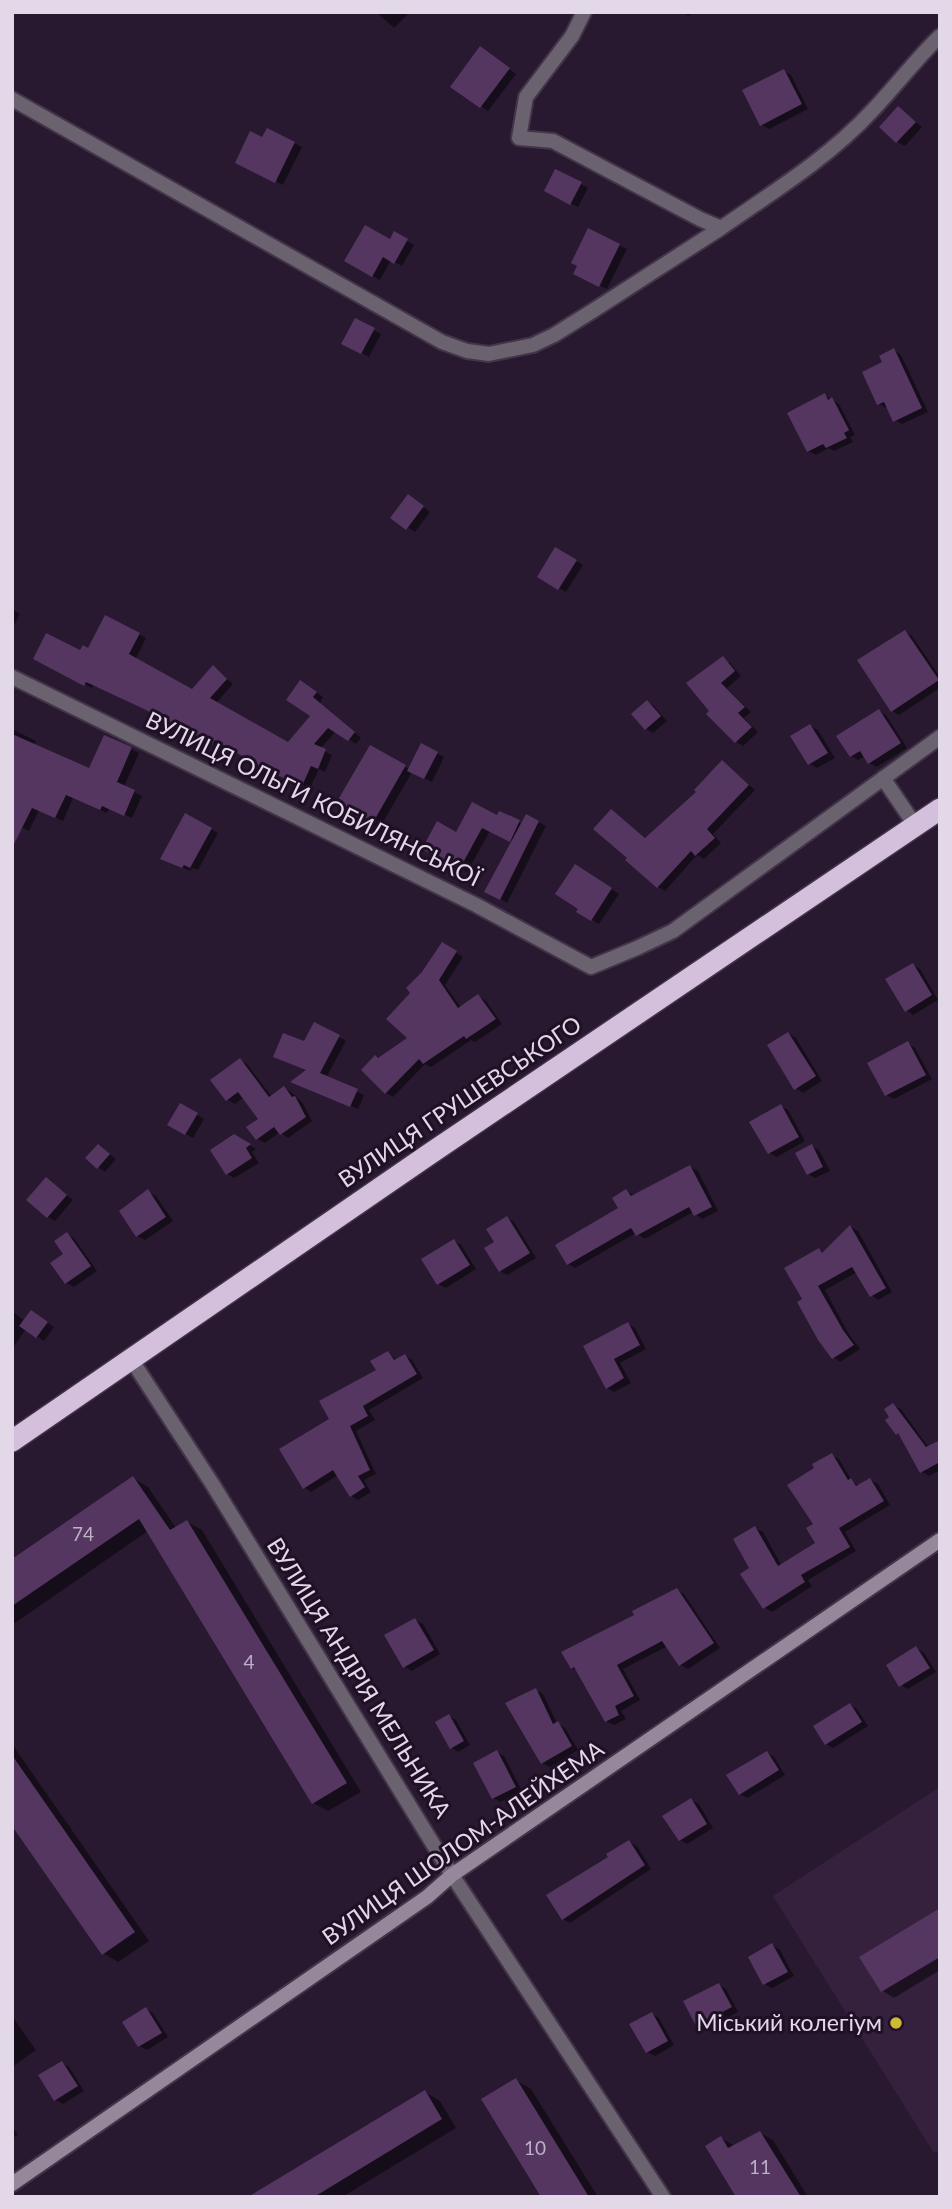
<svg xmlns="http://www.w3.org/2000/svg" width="952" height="2209" font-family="Lato,sans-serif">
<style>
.built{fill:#35213d}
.shadow{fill:#0007}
.building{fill:#543661}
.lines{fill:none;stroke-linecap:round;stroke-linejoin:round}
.street-casing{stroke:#43344a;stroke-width:18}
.secondary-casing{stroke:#43344a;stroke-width:18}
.highway-casing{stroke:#43344a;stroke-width:24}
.street{stroke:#6a626e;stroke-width:14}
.secondary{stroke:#95889b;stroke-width:14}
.highway{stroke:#d4bfdd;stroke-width:21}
.poi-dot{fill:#d0b837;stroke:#1f1026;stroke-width:2.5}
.labels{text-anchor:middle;stroke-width:6;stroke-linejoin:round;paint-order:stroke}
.number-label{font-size:19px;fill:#beb0c6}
.street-label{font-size:23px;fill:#e2d8e7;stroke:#1f1026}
.poi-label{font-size:23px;fill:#e2d8e7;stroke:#1f1026;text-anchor:end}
</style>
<rect width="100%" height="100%" fill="#291930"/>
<path class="built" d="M940,1787V2150L934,2153L773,1896Z"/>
<path class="shadow" d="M376,12H410L394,28Z
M682,12H696L688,16Z
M487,53L516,74L488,111L453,86Z
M784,71L791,75L808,109L769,129L762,125Z
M898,108L922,127L905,146L897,142Z
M267,130L302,147L283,185L244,166Z
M581,184L588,188L578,207L546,191Z
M395,234L414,245L402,266L391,260L380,280L346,261L390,242Z
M619,245L627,249L607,289L582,277Z
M355,320L381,334L369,357L343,343Z
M894,350L901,355L928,412L902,424L895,420L888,407L886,408L879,404L884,363Z
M825,395L839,404L855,435L850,437L853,442L834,451L829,448L816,455L808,451Z
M416,501L430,512L415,532L393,517Z
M556,549L583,565L566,592L539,576Z
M12,609L20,614L12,629Z
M905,632L912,636L940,677V688L899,715L892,711Z
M139,634L146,638L135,660L193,691L213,668L233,684L216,703L288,744L312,716L307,686L323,697L320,703L361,738L356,744L336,731L320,749L332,755L325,772L319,769L310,788L277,774L222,743L220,748L153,713L94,684L92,688L35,658L81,652Z
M723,659L730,663L741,676L727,688L751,712L744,718L758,732L743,746L736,742L709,714Z
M647,702L654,706L667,721L653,733L646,729Z
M879,711L886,715L907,748L877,767L869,763L865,756L858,760L851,756Z
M810,726L818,730L835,758L817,768L810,764L793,736Z
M12,729L36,741L33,745L90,771L105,737L139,753L124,787L142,796L132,818L109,808L107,813L73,798L63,821L39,810L29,831L12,822Z
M370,747L409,769L437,753L444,757L432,782L412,772L379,829L338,804Z
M723,762L755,790L713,834L721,843L704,859L697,855L665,891L658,887L630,858L611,811L647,839L699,792Z
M500,813L522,824L526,816L546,826L507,903L487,892L513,842L490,831L467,872L424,849L498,818Z
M185,815L218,833L198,870L192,868L190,871L170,862Z
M583,870L619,894L599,924L578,911Z
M442,944L463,957L445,985L461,1008L478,996L486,1001L502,1024L475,1042L471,1040L431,1067L425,1064L393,1097L386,1093L379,1059L409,1038L412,993Z
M913,965L920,969L938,1000L913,1015L906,1010Z
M315,1024L346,1041L326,1078L364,1095L358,1109L299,1085L308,1071L305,1044Z
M789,1034L796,1038L822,1081L803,1093L796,1088Z
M908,1043L915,1048L932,1079L894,1099L886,1095Z
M240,1060L247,1064L272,1097L284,1088L291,1092L302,1102L312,1121L288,1138L280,1132L265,1143L257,1139L260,1120L244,1097L235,1104L228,1100L213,1080Z
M181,1105L204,1119L193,1138L169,1124Z
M781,1106L788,1110L805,1141L777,1157L769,1153Z
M234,1136L256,1149L252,1152L259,1163L234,1178L227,1174Z
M99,1146L116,1159L105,1172L98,1167Z
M812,1146L819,1150L830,1171L815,1178L808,1174Z
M690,1167L698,1171L718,1211L702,1219L693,1212L645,1239L636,1233L575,1268L568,1264L621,1209L626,1191L634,1195Z
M46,1179L73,1200L55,1221L48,1217Z
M148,1192L156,1196L173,1221L145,1240L137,1236Z
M507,1218L514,1222L536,1258L507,1275L500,1271L497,1243Z
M851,1227L858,1231L892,1292L878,1300L871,1295L857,1272L825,1290L850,1336L860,1349L840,1362L833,1357L805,1300L819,1250L824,1253Z
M67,1234L74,1238L97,1271L74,1287L66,1283Z
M454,1241L461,1245L476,1269L446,1288L438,1284Z
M12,1311L25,1321L38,1316L54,1327L44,1341L26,1329L12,1349Z
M628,1324L635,1328L646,1349L620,1363L631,1383L614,1392L607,1388L585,1347Z
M388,1353L397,1360L405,1356L412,1360L423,1378L369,1410L375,1420L356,1431L376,1474L364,1480L371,1492L358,1500L351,1496L338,1475L311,1492L304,1487L331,1419L378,1371Z
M893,1405L901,1409L929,1448L940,1444V1470L929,1476L922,1472L901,1436L897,1433L891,1418Z
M832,1455L839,1459L852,1481L859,1486L870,1480L878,1484L890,1505L845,1532L856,1551L808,1580L812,1586L772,1612L764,1607L752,1569L755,1528L763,1532L782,1566L817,1543L816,1469Z
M133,1478L148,1487L176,1528L187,1522L202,1530L361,1792L328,1811L313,1803L148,1531L12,1625V1562Z
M677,1590L684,1594L720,1648L688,1669L681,1665L668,1646L623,1669L640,1700L621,1711L626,1719L614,1725L606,1721L579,1672L572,1668Z
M415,1620L423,1624L440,1654L412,1671L404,1666Z
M916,1648L924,1653L936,1672L908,1689L900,1685Z
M536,1690L543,1694L557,1723L565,1728L578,1750L550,1767L542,1763Z
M850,1705L857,1709L868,1726L833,1748L826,1744Z
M449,1716L456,1720L470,1745L458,1752L451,1747Z
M12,1744L149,1941L118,1962L103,1953L12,1823Z
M497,1752L504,1756L522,1791L500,1802L493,1798Z
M767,1753L774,1757L785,1775L747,1798L740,1794Z
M691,1800L699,1804L713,1828L687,1844L680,1840Z
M629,1842L637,1846L651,1869L570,1923L563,1919L610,1858Z
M940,1910V1970L894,1998L883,1991Z
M772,1945L780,1950L794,1976L772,1988L764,1984Z
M719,1985L726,1989L738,2012L705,2029L698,2025Z
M146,2009L153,2013L168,2037L147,2050L139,2046Z
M652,2014L659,2018L674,2045L655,2056L647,2052Z
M12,2016L36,2050L12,2067Z
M62,2063L69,2067L84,2091L63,2104L56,2100L41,2076Z
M516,2080L531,2089L598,2197H543Z
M425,2092L440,2101L456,2128L342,2197H261Z
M12,2126L18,2135L12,2138Z
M760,2133L773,2140L808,2197H738L721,2138L735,2146Z"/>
<path class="building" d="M480,46L510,68L480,108L450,87Z
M784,69L802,104L760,126L742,90Z
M898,106L916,122L896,143L879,127Z
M267,128L295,142L275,183L235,163L250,131L262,137Z
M555,169L582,182L570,205L544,191Z
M365,225L390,239L394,231L408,239L394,264L383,257L372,277L344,261Z
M588,228L620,244L599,287L573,274L577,266L571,263Z
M355,318L375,328L361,354L341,344Z
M894,348L922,408L893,422L884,402L877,405L862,372L882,362L879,356Z
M825,393L828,400L832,397L849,430L844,433L847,438L826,448L823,444L807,452L787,413Z
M408,494L424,506L406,530L390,518Z
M555,547L577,560L558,590L537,577Z
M105,615L140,633L129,654L192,689L213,665L227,679L210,698L288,742L310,716L286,700L300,680L317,692L313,697L355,732L348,741L328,728L314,744L326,749L318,769L311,766L302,786L268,771L215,740L212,745L144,709L86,682L84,686L33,659L46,633L80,650L83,645L88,648Z
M905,630L939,680L891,712L857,660Z
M723,656L735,671L721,683L745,707L738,713L752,727L735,743L706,714L709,711L686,683Z
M647,700L661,716L645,730L631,714Z
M879,709L901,743L868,764L860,751L850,757L836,736Z
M810,724L828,753L808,765L790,736Z
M12,734L89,768L104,735L132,747L117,782L135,790L124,816L102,806L100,810L66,795L55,818L32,808L12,848Z
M421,743L438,752L424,779L407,771Z
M370,745L406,765L371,826L335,805Z
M722,760L749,785L707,829L715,838L695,856L691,851L657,888L625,860L627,858L593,829L611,809L645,838L696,792L694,790Z
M472,802L497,815L499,811L520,820L510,842L482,828L459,870L422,849L437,821L456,832Z
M185,813L212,828L190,868L184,865L182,868L160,859Z
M526,814L539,821L500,900L484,892Z
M575,864L612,888L591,921L576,912L578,909L555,894Z
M442,942L457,951L439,980L458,1008L478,994L496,1019L466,1039L464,1036L423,1064L419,1059L385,1094L361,1070L375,1055L378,1058L407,1038L386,1019L410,993L406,988L422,972Z
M913,963L932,995L905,1012L885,979Z
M314,1022L340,1035L320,1073L358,1089L350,1107L290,1082L306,1070L273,1057L283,1033L304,1041Z
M788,1032L816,1076L794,1090L767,1045Z
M908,1041L926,1075L885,1096L867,1063Z
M240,1058L269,1097L284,1086L292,1097L295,1096L306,1117L280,1135L274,1127L256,1140L246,1127L258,1119L238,1092L226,1101L210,1080Z
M180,1103L198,1113L185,1135L167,1125Z
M781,1104L799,1137L768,1154L749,1122Z
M234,1134L251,1144L246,1148L252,1158L226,1175L210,1150Z
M98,1144L110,1154L97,1169L85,1158Z
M812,1144L823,1167L807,1175L795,1153Z
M690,1165L712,1207L694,1216L689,1207L636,1236L631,1228L567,1265L555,1245L618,1208L612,1198L626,1189L631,1196Z
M46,1177L67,1195L47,1218L26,1200Z
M148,1189L166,1217L136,1237L119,1211Z
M507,1216L530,1253L499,1272L484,1248L494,1242L486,1229Z
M850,1225L886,1288L870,1297L852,1267L818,1286L843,1330L854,1345L832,1359L818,1340L797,1302L802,1299L784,1268L819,1248L822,1253Z
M67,1232L91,1266L65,1284L50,1263L63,1254L54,1241Z
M454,1239L470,1265L437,1285L421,1259Z
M31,1310L48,1322L36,1338L19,1326Z
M628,1322L640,1345L614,1359L624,1378L606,1389L583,1346Z
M388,1351L394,1360L405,1354L417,1374L363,1406L368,1416L350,1426L370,1470L358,1476L365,1487L350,1497L333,1470L303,1489L279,1449L329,1419L319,1401L376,1370L370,1361Z
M893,1403L926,1447L940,1440V1462L920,1473L898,1433L896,1435L885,1420L889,1417L884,1409Z
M832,1453L848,1480L851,1478L856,1486L870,1478L884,1501L839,1528L850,1547L801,1575L805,1582L763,1609L740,1574L749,1568L733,1539L755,1526L778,1566L815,1543L806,1528L813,1524L787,1485L814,1468L812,1464Z
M133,1476L170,1530L187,1520L347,1783L312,1804L139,1519L12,1606V1559Z
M677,1588L714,1643L679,1666L662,1641L617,1665L634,1696L615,1706L619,1715L605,1722L574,1667L571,1669L561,1652L634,1615L632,1611Z
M415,1618L434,1650L403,1668L384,1635Z
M916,1646L930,1668L899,1687L886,1665Z
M536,1688L553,1724L558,1721L572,1746L541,1764L505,1703Z
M850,1703L862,1722L825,1745L813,1726Z
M449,1714L464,1741L450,1749L435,1722Z
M497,1750L516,1787L492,1799L473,1763Z
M767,1751L779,1770L739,1795L726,1775Z
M12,1755L135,1932L102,1955L12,1826Z
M691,1798L707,1824L679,1841L662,1816Z
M629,1840L645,1865L562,1920L546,1895L608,1857L606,1854Z
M940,1908V1957L881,1992L859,1957Z
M772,1943L788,1972L763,1985L748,1957Z
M719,1983L732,2007L696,2026L683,2001Z
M146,2007L162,2033L138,2047L122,2022Z
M652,2012L668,2041L646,2053L629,2024Z
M62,2061L78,2086L54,2101L38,2075Z
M516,2078L589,2197H541L481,2099Z
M425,2090L442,2119L314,2197H248Z
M760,2131L801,2197H736L705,2146L721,2136L728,2148Z"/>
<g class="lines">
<g class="street-casing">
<path id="street" d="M584,12L572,36L526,97L519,138L553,141L700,219L721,228C773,192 828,158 871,112C895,87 915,60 940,36
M12,99L442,342L467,351L489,354L533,345L554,335L594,310L721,228
M12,677L476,905L591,967L637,948L673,931L940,737
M883,778L915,825
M131,1359L213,1485L452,1875L663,2197"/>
</g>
<g class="secondary-casing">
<path id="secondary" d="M12,2184L427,1897L452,1875L940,1540"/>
</g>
<g class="highway-casing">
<path id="highway" d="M12,1441L431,1153L940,809"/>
</g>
<use href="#street" class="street"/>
<use href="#secondary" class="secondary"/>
<use href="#highway" class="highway"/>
</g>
<circle class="poi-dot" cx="896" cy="2023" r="7"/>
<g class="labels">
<g class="number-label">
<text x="83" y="1541">74</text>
<text x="249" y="1669">4</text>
<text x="535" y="2155">10</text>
<text x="760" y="2174">11</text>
</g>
<g class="street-label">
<text transform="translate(313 799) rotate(26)" y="8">ВУЛИЦЯ ОЛЬГИ КОБИЛЯНСЬКОЇ</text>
<text transform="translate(460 1102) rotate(-34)" y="8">ВУЛИЦЯ ГРУШЕВСЬКОГО</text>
<text transform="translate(359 1678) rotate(58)" y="8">ВУЛИЦЯ АНДРІЯ МЕЛЬНИКА</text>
<text transform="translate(463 1843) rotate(-35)" y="8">ВУЛИЦЯ ШОЛОМ-АЛЕЙХЕМА</text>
</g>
<g class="poi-label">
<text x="882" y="2031">Міський колегіум</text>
</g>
</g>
<rect width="952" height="2209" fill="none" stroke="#e2d8e7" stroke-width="28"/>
</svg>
